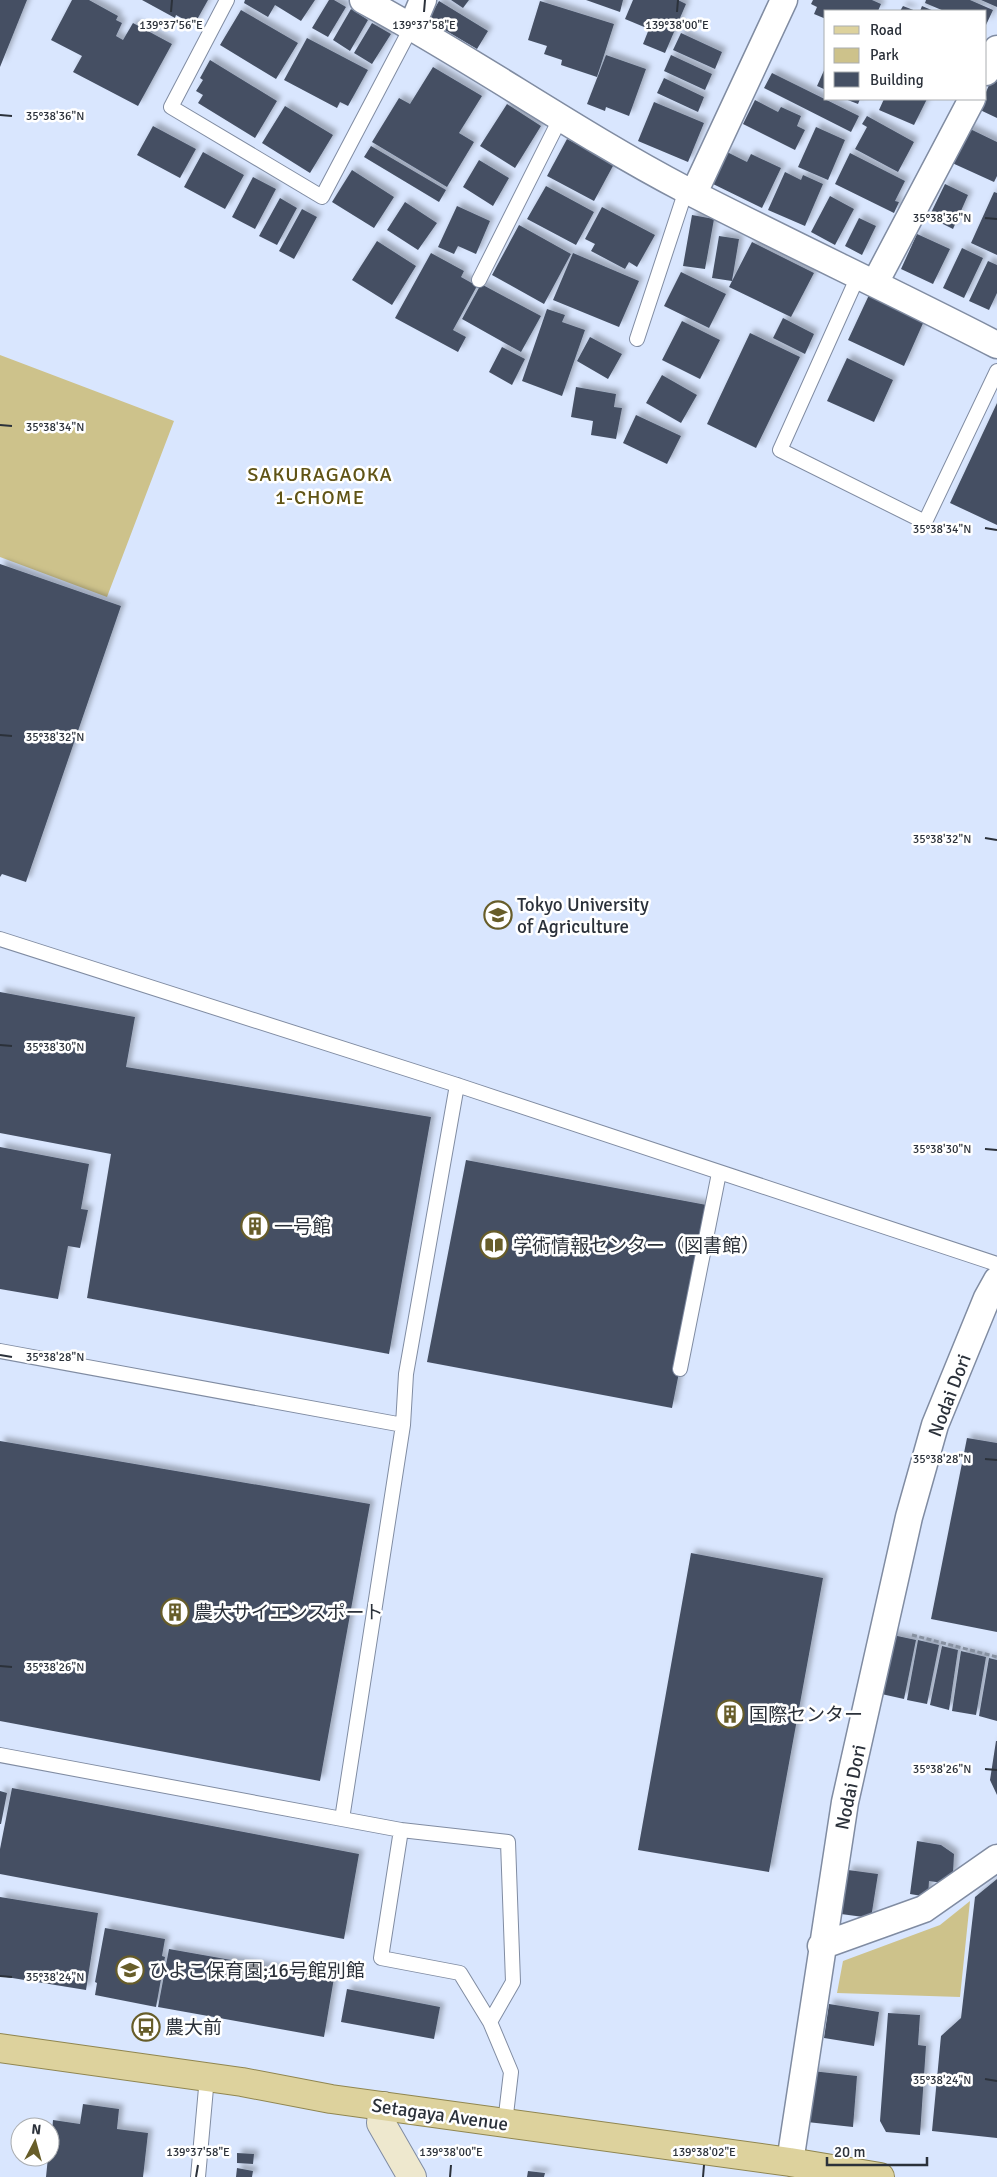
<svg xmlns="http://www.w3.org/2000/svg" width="997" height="2177" font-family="Signika,'Noto Sans JP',sans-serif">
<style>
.green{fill:#cdc28b}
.building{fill:#455064;filter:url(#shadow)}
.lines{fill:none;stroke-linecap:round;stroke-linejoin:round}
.lane-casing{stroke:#808ca2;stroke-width:16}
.street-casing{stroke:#808ca2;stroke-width:29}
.secondary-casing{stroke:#808ca2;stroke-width:30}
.primary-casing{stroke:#908650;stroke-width:30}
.path{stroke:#8690a0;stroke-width:3;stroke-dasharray:5 2.5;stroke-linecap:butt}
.lane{stroke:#fff;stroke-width:14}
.street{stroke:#fff;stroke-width:26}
.secondary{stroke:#eee8ce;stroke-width:28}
.primary{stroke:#ddd29d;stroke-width:28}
.ticks{fill:none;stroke:#2b313a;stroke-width:2}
.labels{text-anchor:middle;stroke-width:5;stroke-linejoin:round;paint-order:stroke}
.poi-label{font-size:19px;fill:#2b313a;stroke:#fff;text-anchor:start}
.street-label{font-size:19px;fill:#2b313a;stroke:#fff}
.neighbourhood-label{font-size:20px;letter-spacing:1px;fill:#5f5315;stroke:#fff}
.ticks-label{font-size:12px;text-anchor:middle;fill:#2b313a;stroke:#fff;stroke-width:5;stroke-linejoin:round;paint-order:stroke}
</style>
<defs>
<filter id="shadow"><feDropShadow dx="4.5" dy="-4.5" stdDeviation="2.5" flood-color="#0004"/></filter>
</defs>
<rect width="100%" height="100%" fill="#d9e6fe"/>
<path class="green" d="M0,355L174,421L107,597L0,557Z
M970,1901L960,1997L837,1993L843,1961L940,1925Z"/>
<path class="building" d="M0,0H27L0,67Z
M72,0H89L118,16L116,20L122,23L116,36L123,40L133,23L172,44L138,106L73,72L82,56L51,40Z
M142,0H208L194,25L176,15L175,18Z
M245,0H315L301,21L275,5L268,17L244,3Z
M329,0H334L346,7L328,37L312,28Z
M451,0H469L463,8Z
M586,0H623L620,12Z
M633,0H678L686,4L665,53L643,44L649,29L625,19Z
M813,0H872L881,4L878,11H826V19L814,14L817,7L811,4Z
M926,0H970L993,10L986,25V11H944L925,3Z
M981,0H997V7Z
M439,1L488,31L477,49L428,20Z
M540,1L614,24L597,77L561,65L562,60L544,54L547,46L528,40Z
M903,6L916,11H900Z
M922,6L934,11H920Z
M351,9L368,20L350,51L333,40Z
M241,10L298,43L276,79L220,45Z
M372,23L391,34L372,64L354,53Z
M681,33L722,52L715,69L673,50Z
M307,38L368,70L348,106L340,102L337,108L284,80Z
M606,55L646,69L629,116L606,107L605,111L587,104Z
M671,55L712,74L705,90L664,71Z
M210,60L277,101L255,138L198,103L203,95L196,91L203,80L200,78Z
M826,66V90L817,86Z
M433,67L482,96L459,133L474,142L447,187L372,142L399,98L410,104Z
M772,73L859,116L851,132L764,88Z
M993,76L997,78V118L978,109L983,99H986V92Z
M664,78L704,97L698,112L657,93Z
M845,99H860L858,104Z
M884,99H927L914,125L879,110Z
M755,100L778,112L781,107L801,116L797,126L805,130L795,150L743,124Z
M654,102L704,123L688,162L638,141Z
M507,104L541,126L515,168L480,146Z
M285,106L333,135L310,173L262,143Z
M867,116L914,142L898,172L855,149L867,127L862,124Z
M153,126L196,149L180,178L137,155Z
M816,127L845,140L828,180L798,167Z
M966,127L997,142V176L994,182L950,162Z
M567,139L614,164L594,201L547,176Z
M371,146L446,190L439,202L364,157Z
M203,152L244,175L225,209L184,187Z
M727,152L747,162L751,154L781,168L762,208L711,183Z
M850,153L905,181L895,201L899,202L894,213L835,184Z
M479,160L509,178L493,206L463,187Z
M352,170L394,197L374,228L332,202Z
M785,172L801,180L803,175L823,184L805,226L768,210Z
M253,177L276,189L255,229L232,217Z
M945,184L968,195L953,229L929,217Z
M546,186L594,212L576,245L527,219Z
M994,192L997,193V255L971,243Z
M830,196L854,209L835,245L811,232Z
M280,198L297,208L277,245L259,236Z
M405,202L437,223L418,250L387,230Z
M457,206L490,221L476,254L458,246L454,254L438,247Z
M602,207L655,235L637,267L629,262L625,269L591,251L595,244L585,239Z
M302,209L317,217L294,259L279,251Z
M692,215L714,219L705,269L683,266Z
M859,218L876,226L862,255L845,246Z
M519,225L571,254L544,304L492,275Z
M917,234L950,249L933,284L901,269Z
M719,236L739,239L732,281L752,242L814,273L791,317L729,287L732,281L712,278Z
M377,241L416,266L392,305L352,280Z
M962,248L983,258L964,298L943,288Z
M431,253L464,271L461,277L477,286L453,330L466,337L458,352L395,318Z
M573,253L639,281L619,327L553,300Z
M988,261L997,265V293L989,310L969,301Z
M681,272L726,294L709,328L664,306Z
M481,284L541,316L521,352L462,319Z
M869,295L924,321L904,366L848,340Z
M547,309L565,315L562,322L585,330L562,396L522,381Z
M783,318L814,334L805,354L773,338Z
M682,321L720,340L700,379L662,360Z
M750,333L800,357L756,448L707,424Z
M590,337L622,354L608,379L577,361Z
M502,347L525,359L512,385L489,372Z
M847,358L893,380L874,422L827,401Z
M662,375L697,395L681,423L646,403Z
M576,387L616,394L614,407L622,408L616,439L591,435L593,421L571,417Z
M997,403V525L950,503Z
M636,415L681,436L667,464L623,443Z
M0,564L121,606L26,882L2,874L0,877Z
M0,992L135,1017L126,1067L431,1117L389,1354L87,1298L111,1154L0,1133Z
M0,1147L89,1164L81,1209L88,1210L80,1248L68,1246L58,1299L0,1289Z
M466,1160L712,1206L672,1408L427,1362Z
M967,1438L997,1443V1632L931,1619Z
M0,1441L370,1504L320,1781L0,1721Z
M691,1553L823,1578L769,1872L638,1850Z
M888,1634L916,1640L904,1699L877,1693Z
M918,1640L939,1645L927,1704L907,1700Z
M942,1646L958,1650L949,1710L930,1705Z
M961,1651L986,1657L976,1715L952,1711Z
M989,1658L997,1660V1721L979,1716Z
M996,1741H997V1795L990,1780Z
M12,1788L359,1854L344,1939L0,1874V1849Z
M0,1791L7,1793L1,1824H0Z
M917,1841L941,1845L954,1854L953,1873L943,1883L929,1881L928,1897L910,1894Z
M848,1870L878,1874L871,1918L841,1914Z
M997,1879V2138L932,2131L941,2036L961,2018L975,1897Z
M0,1897L98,1913L86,1990L0,1976Z
M105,1928L165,1939L162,1956L165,1957L156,2007L95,1995L97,1983L95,1982Z
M169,1949L334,1978L324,2037L158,2007Z
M347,1989L440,2007L434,2039L341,2022Z
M829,2004L879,2012L874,2046L824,2038Z
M888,2013L920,2015L918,2045L926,2046L920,2135L886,2132L880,2121Z
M812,2071L857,2076L853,2127L807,2122Z
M83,2104L119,2109L117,2129L148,2133L143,2177H46L48,2157H50L53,2120L80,2124Z
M237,2153L254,2154L253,2164L237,2163Z
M237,2168L253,2171L252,2177H236Z
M528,2171L545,2173L544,2177H527Z"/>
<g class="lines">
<g class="lane-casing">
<path id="lane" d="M227,0L171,107L322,197L412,26
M858,276L780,450L925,522L997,371
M479,280L560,119
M637,339L686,190
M0,939L457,1085L997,1264
M457,1085L406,1374L403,1425L342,1819L401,1830L381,1958L460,1973L490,2022L511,2072L505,2123
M0,1351L403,1425
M680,1369L719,1173
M0,1755L342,1819
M401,1830L508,1842L513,1982L490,2022
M198,2177L207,2077"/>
</g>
<g class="street-casing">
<path id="street" d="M363,0C473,59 575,132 686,190C789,243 894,292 997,345
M412,26L423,0
M986,72L997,49
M694,193L784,0
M875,283L972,99
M821,1946L924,1909L997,1858
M790,2162L845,1802L909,1517L935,1425L987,1298L997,1280"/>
</g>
<g class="secondary-casing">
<path id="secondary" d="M383,2106L381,2123L412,2177"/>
</g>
<g class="primary-casing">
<path id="primary" d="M0,2048L242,2082L331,2099L790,2162L880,2177"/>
</g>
<path class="path" d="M912,1635L997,1657"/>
<use href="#lane" class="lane"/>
<use href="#street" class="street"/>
<use href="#secondary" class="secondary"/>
<use href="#primary" class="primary"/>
</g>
<path class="ticks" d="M171,12L172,0M424,12L425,0M677,12L678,0M0,115L12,116M985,218L997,219M0,425L12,426M985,528L997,530M0,735L12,736M985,838L997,840M0,1045L12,1046M985,1149L997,1150M0,1355L12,1357M985,1459L997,1460M0,1666L12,1667M985,1769L997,1770M0,1976L12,1977M985,2079L997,2081M196,2177L198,2165M450,2177L451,2165M703,2177L704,2165"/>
<defs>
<g id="university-ring" transform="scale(1.4375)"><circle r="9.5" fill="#fff" stroke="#675d29" stroke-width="1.5"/><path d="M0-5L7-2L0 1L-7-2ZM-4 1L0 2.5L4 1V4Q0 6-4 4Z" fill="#675d29"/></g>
<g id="building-ring" transform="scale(1.4375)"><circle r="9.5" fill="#fff" stroke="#675d29" stroke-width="1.5"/><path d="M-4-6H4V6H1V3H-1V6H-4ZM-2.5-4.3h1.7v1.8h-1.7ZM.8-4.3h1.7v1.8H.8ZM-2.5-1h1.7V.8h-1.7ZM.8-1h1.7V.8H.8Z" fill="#675d29"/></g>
<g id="library-ring" transform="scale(1.4375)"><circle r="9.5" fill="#fff" stroke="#675d29" stroke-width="1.5"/><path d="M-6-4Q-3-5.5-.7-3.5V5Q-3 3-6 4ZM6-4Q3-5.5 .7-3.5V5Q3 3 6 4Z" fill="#675d29"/></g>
<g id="school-ring" transform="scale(1.4375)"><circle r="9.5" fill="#fff" stroke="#675d29" stroke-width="1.5"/><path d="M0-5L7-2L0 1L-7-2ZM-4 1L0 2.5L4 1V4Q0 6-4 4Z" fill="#675d29"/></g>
<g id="bus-ring" transform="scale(1.4375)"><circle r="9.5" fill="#fff" stroke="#675d29" stroke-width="1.5"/><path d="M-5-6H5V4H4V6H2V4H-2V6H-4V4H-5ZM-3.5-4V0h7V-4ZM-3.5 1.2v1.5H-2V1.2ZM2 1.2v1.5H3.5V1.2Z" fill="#675d29"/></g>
</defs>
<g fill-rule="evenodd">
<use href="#university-ring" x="498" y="915"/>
<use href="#building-ring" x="255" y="1226"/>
<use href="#library-ring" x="494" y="1245"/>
<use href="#building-ring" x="175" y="1612"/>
<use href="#building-ring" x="730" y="1714"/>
<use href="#school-ring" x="130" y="1970"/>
<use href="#bus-ring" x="146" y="2027"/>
</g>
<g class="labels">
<g class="poi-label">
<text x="517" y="911">Tokyo University<tspan x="517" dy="22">of Agriculture</tspan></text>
<text x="274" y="1233">一号館</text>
<text x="513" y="1252">学術情報センター（図書館）</text>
<text x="194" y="1619">農大サイエンスポート</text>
<text x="749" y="1721">国際センター</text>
<text x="149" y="1977">ひよこ保育園;16号館別館</text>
<text x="165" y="2034">農大前</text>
</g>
<g class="street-label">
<text transform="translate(949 1395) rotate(-69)" y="7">Nodai Dori</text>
<text transform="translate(850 1787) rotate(-78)" y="7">Nodai Dori</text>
<text transform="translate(440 2114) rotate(8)" y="7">Setagaya Avenue</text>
</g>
<g class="neighbourhood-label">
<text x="320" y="481">SAKURAGAOKA<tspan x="320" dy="23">1-CHOME</tspan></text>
</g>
</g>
<g class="ticks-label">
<text x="171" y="29">139°37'56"E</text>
<text x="424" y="29">139°37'58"E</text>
<text x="677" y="29">139°38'00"E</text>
<text x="55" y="120">35°38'36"N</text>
<text x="942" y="222">35°38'36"N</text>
<text x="55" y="431">35°38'34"N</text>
<text x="942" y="533">35°38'34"N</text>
<text x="55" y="741">35°38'32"N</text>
<text x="942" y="843">35°38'32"N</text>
<text x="55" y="1051">35°38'30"N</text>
<text x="942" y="1153">35°38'30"N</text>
<text x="55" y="1361">35°38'28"N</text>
<text x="942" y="1463">35°38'28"N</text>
<text x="55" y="1671">35°38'26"N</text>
<text x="942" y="1773">35°38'26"N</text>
<text x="55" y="1981">35°38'24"N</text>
<text x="942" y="2084">35°38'24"N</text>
<text x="198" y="2156">139°37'58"E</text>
<text x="451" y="2156">139°38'00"E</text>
<text x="704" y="2156">139°38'02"E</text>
</g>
<rect x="824" y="10" width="162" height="90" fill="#ffffff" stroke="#aaadb0"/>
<rect x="834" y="26" width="25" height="8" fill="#ddd29d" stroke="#aaadb0"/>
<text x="870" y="35" font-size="15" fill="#2b313a">Road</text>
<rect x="834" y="48" width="25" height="15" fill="#cdc28b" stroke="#aaadb0"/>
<text x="870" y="60" font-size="15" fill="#2b313a">Park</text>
<rect x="834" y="72" width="25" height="15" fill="#455064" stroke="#aaadb0"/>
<text x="870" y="85" font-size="15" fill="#2b313a">Building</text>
<g transform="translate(35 2142) rotate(6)"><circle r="24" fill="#ffffff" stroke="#aaadb0"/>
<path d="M0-4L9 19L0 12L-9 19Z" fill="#675d29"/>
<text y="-8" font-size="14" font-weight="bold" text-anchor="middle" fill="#2b313a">N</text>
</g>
<path d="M827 2157v8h100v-8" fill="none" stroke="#2b313a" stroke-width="2.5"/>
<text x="834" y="2157" font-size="15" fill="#2b313a" stroke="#ffffff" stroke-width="4" paint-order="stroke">20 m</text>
</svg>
